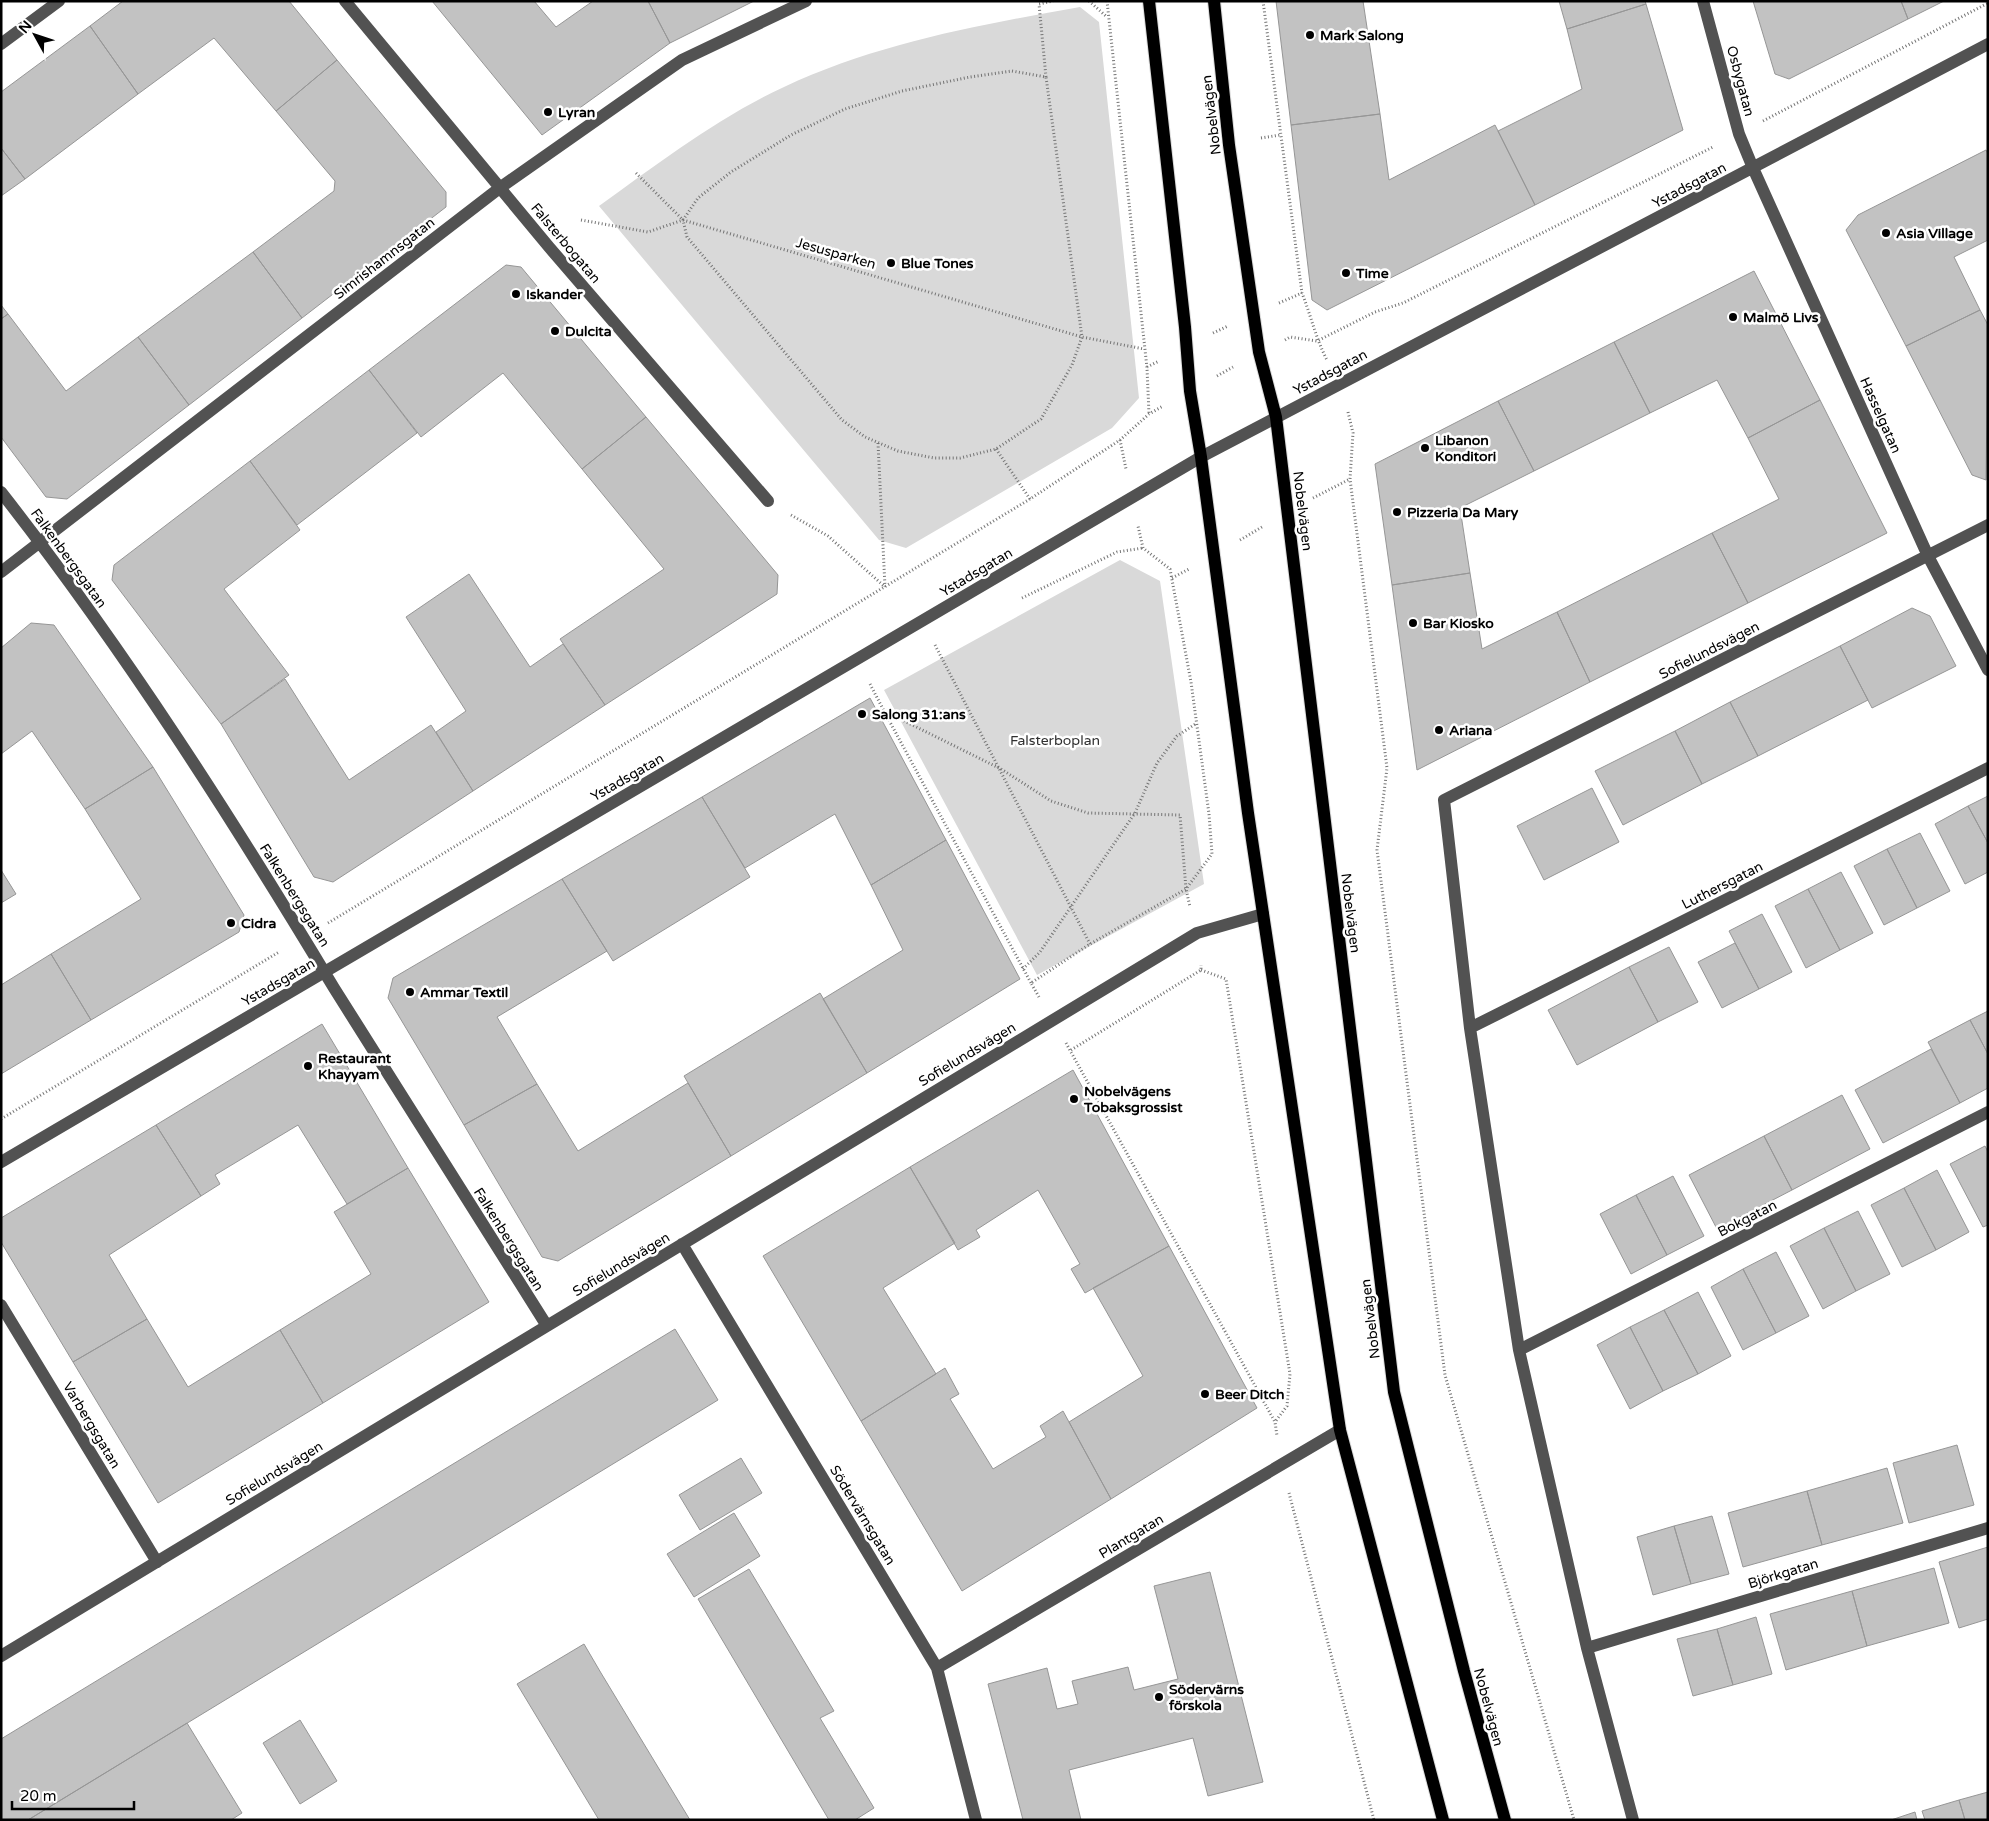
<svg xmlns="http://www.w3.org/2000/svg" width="1989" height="1821" font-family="'Varela Round',sans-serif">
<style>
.green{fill:#d9d9d9}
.building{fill:#c2c2c2;stroke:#969696}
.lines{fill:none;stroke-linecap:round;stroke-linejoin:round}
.major-casing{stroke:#dbdbdb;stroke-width:14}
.path{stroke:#747474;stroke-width:3;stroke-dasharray:1 2.5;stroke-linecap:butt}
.minor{stroke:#525252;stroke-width:12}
.major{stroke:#000;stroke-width:12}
.poi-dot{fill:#000;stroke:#fff;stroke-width:2}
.labels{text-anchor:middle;stroke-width:5;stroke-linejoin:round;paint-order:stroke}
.poi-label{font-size:14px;font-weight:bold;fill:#000;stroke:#fff;text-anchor:start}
.street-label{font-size:14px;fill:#000;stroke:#fff}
.park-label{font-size:14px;fill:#303030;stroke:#fff}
</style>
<rect width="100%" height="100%" fill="#fff"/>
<path class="green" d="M1080,7L1099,22L1139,398L1112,428L906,548L879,540L599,206C659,163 717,118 784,87C878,43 979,25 1080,7Z
M1120,560L1160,581L1204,884L1037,975L884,690Z"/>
<path class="building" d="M123,1H289L337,60L276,111L214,38L138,94L90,26Z
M432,1H534L556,27L593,1H648L670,43L542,135Z
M648,1H754L670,43Z
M1276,1H1363L1380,114L1291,125Z
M1559,1H1645L1646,4L1567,29Z
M1753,1H1901L1908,19L1789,79L1775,74Z
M1901,1H1944L1908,19Z
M1646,4L1683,130L1535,205L1498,131L1582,89L1567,29Z
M90,26L138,94L25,179L1,148V92Z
M337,60L446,192V207L302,318L253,252L334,191L335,181L276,111Z
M1380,114L1389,180L1495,125L1535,205L1327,310L1312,300L1291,125Z
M1,148L25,179L1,196Z
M1986,150L1988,154V240L1954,257L1980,310L1906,346L1846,230L1858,215Z
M253,252L302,318L189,405L138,337Z
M506,265L521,267L646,417L582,469L503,373L421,437L369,370Z
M1754,271L1820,400L1748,438L1717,380L1650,413L1614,342Z
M1,305L8,314L1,319Z
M1980,310L1988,325L1986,480L1972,475L1906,346Z
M8,314L66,391L138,337L189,405L67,499L46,497L1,437V319Z
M1614,342L1650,413L1534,471L1498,401Z
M369,370L417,433L297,525L250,461Z
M1820,400L1887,533L1748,603L1712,533L1779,499L1748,438Z
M1498,401L1534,471L1460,508L1470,573L1392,585L1375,464Z
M646,417L778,575L777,594L605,705L560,639L664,569L582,469Z
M250,461L300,530L224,589L289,675L221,724L112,580L114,565Z
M1712,533L1748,603L1590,682L1557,612Z
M1470,573L1482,649L1557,612L1590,682L1417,770L1392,585Z
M469,574L530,667L563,644L605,705L473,791L436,732L466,711L406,617Z
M1912,608L1930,616L1956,666L1872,708L1840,646Z
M31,623L54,625L153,767L85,809L32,731L1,754V648Z
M1840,646L1868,700L1758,756L1730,702Z
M285,679L349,780L431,725L473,791L333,882L314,877L221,724Z
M870,698L946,840L871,885L835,814L745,868L702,797Z
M1730,702L1758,756L1702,784L1675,731Z
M1675,731L1702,784L1623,825L1595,771Z
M153,767L244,915L239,932L91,1020L51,954L141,899L85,809Z
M1592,788L1619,842L1544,880L1517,826Z
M1988,796V843L1968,806Z
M702,797L750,877L613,961L562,879Z
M1968,806L1988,843V872L1965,884L1935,824Z
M1920,833L1950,891L1917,908L1887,849Z
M946,840L1020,979L867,1073L823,999L903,950L871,885Z
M1887,849L1917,908L1884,925L1854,866Z
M1,870L16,894L1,903Z
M1841,872L1873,933L1840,950L1808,889Z
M562,879L607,951L497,1017L537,1084L464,1125L388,998L393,978Z
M1808,889L1840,950L1806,968L1775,906Z
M1762,914L1792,972L1759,989L1729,931Z
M1735,943L1759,989L1722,1008L1698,962Z
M1669,947L1698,1002L1658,1022L1629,967Z
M51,954L91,1020L1,1074V985Z
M1629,967L1658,1022L1577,1065L1548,1010Z
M820,993L867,1073L731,1156L684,1076Z
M1988,1011V1054L1970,1020Z
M1970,1020L1988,1054V1088L1960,1103L1928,1042Z
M322,1024L408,1168L347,1204L298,1125L215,1175L220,1184L201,1196L156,1125Z
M1931,1049L1960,1103L1883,1143L1855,1090Z
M1073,1070L1169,1246L1085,1293L1071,1269L1080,1264L1038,1190L976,1230L980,1237L958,1250L910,1167Z
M688,1083L731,1156L558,1261L542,1257L464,1125L537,1084L578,1151Z
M1842,1095L1870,1149L1792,1190L1764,1136Z
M156,1125L201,1196L109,1255L147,1319L73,1362L1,1242V1218Z
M1764,1136L1792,1190L1717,1229L1689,1175Z
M1985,1146L1988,1152V1225L1983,1227L1950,1164Z
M910,1167L955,1243L883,1288L936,1374L861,1421L763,1256Z
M408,1168L489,1302L323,1403L280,1330L371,1274L334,1212Z
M1937,1170L1969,1232L1936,1250L1904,1188Z
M1673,1176L1704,1236L1667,1255L1636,1195Z
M1904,1188L1936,1250L1902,1267L1871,1205Z
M1636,1195L1667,1255L1631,1274L1600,1214Z
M1858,1211L1890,1274L1856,1291L1824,1228Z
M1824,1228L1856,1291L1823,1309L1790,1246Z
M1169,1246L1257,1408L1111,1499L1069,1422L1143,1376L1093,1288Z
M1776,1252L1809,1316L1776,1333L1743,1269Z
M1743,1269L1776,1333L1743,1350L1711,1287Z
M1698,1292L1731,1356L1698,1374L1664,1310Z
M1664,1310L1698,1374L1663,1391L1630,1327Z
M147,1319L188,1387L280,1330L323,1403L158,1503L73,1362Z
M1630,1327L1663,1391L1630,1409L1597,1345Z
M675,1329L718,1400L28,1820H1V1739Z
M945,1368L959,1394L950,1399L993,1469L1046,1437L1040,1426L1063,1411L1111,1499L962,1591L861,1421Z
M1957,1445L1974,1505L1909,1523L1893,1463Z
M741,1458L762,1493L700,1530L679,1495Z
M1887,1468L1903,1523L1822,1545L1807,1491Z
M1807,1491L1822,1545L1743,1567L1728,1513Z
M734,1513L760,1556L694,1597L667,1554Z
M1712,1516L1729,1574L1691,1584L1674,1526Z
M1674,1526L1691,1584L1653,1595L1637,1537Z
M1988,1547V1619L1959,1628L1939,1562Z
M1934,1568L1949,1623L1867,1646L1852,1591Z
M749,1569L834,1711L820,1718L874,1808L855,1820H829L698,1599Z
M1210,1572L1263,1782L1208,1796L1193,1738L1069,1770L1081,1820H1023L988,1684L1047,1668L1057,1709L1078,1704L1072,1681L1128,1667L1134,1690L1178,1679L1154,1586Z
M1852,1591L1867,1646L1786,1670L1770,1614Z
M1756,1617L1772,1674L1733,1685L1717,1629Z
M1717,1629L1733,1685L1693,1696L1677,1639Z
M584,1644L601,1673L690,1820H599L517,1684Z
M300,1720L337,1781L300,1804L263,1743Z
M187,1723L242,1813L231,1820H28Z
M1988,1792V1820H1965L1959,1800Z
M1959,1800L1965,1820H1925L1922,1811Z
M1915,1812L1917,1820H1891Z"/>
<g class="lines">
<g class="major-casing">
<path id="major" d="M1149,1L1185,327L1190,391L1201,457L1248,813L1340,1430L1443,1820
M1214,1L1229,145L1259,352L1276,417L1394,1392L1464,1671L1505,1820"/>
</g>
<path class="path" d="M1089,1L1107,17
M1107,1L1147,368L1149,414
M1263,1L1302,293C1311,316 1316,339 1327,360
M1012,71L1046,77L1082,337L1072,365L1041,419L996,449L960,458H934L898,451L865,437L842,420L687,237L683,220L698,198L731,172L791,135L845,109L902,91L970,77Z
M1046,77L1039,4L1053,1
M1763,121L1988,3
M1261,138L1280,135
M636,173L683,220
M581,220L648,232L683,220L1082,337L1144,349
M1279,303L1302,293
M1213,333L1228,326
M1285,340L1290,337L1317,341L1375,312L1403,303L1713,147
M1147,367L1159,361
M1217,376L1233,367
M1348,412L1353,433L1350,479L1387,768L1377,850L1445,1375L1574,1820
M1120,440L1126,469
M878,443L885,587
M996,449L1030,499
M1313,498L1350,479
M791,515L828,536L885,587
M1240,540L1262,527
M1172,578L1189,569
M1022,598L1117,552L1143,548
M935,645L1090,944
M870,684L884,711L1001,769L1051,801L1088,813L1180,815L1186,889L1190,907
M884,711L1031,983
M328,923L1030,499L1120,440L1149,414L1163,406
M1023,969L1040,952L1135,813L1157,763L1177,736L1197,723
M1201,970L1226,979L1290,1374L1287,1406L1275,1422
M1039,997L1031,983L1090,944L1186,889L1212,854L1209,814L1191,682L1170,569L1143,548L1138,526
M1066,1043L1275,1422L1277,1436
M1071,1050L1201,970V965
M1,1119L279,952
M1289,1493L1374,1820"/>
<path class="minor" d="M345,1L549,247L768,501
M1703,1L1739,134L1753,168L1928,556L1988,670
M1,44L59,1
M1,492C124,649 231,817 334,988L547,1326
M1,572L501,187L682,60L806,1
M1470,1028L1988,768
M1,1162L1201,457L1988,44
M682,1244L937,1668L976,1820
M1,1305L157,1562
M1519,1350L1988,1112
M1587,1648L1988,1528
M1,1656L1197,933L1263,914
M937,1668L1340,1430
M1633,1820L1587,1648L1519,1350L1470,1028L1444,800L1988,525"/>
<use href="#major" class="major"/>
</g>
<g class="poi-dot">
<circle cx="1310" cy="35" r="5"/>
<circle cx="548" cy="112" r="5"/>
<circle cx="1886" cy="233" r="5"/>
<circle cx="891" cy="263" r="5"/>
<circle cx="1346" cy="273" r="5"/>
<circle cx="516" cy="294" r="5"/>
<circle cx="1733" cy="317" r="5"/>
<circle cx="555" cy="331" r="5"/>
<circle cx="1425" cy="448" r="5"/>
<circle cx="1397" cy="512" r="5"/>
<circle cx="1413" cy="623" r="5"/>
<circle cx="862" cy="714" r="5"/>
<circle cx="1439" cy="730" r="5"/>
<circle cx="231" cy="923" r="5"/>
<circle cx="410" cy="992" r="5"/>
<circle cx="308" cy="1066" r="5"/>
<circle cx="1074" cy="1099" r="5"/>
<circle cx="1205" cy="1394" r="5"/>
<circle cx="1159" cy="1697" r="5"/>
</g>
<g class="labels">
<g class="poi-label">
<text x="1320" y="40">Mark Salong</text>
<text x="558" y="117">Lyran</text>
<text x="1896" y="238">Asia Village</text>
<text x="901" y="268">Blue Tones</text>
<text x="1356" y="278">Time</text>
<text x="526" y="299">Iskander</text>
<text x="1743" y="322">Malmö Livs</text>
<text x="565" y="336">Dulcita</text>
<text x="1435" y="445">Libanon<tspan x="1435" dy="16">Konditori</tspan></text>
<text x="1407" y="517">Pizzeria Da Mary</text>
<text x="1423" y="628">Bar Kiosko</text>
<text x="872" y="719">Salong 31:ans</text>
<text x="1449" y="735">Ariana</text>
<text x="241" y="928">Cidra</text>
<text x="420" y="997">Ammar Textil</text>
<text x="318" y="1063">Restaurant<tspan x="318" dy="16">Khayyam</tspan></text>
<text x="1084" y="1096">Nobelvägens<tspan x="1084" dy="16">Tobaksgrossist</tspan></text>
<text x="1215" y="1399">Beer Ditch</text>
<text x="1169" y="1694">Södervärns<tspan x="1169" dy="16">förskola</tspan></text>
</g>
<g class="street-label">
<text transform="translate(1741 81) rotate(75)" y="5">Osbygatan</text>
<text transform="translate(1211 115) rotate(-97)" y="5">Nobelvägen</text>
<text transform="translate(1689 185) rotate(-28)" y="5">Ystadsgatan</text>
<text transform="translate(566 243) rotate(50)" y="5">Falsterbogatan</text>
<text transform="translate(836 253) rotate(16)" y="5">Jesusparken</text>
<text transform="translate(384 258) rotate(-38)" y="5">Simrishamnsgatan</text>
<text transform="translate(1330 372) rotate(-28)" y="5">Ystadsgatan</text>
<text transform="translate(1881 415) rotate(66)" y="5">Hasselgatan</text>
<text transform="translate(1303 511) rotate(83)" y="5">Nobelvägen</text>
<text transform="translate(69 558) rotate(54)" y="5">Falkenbergsgatan</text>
<text transform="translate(976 572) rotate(-31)" y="5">Ystadsgatan</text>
<text transform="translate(1709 650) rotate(-27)" y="5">Sofielundsvägen</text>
<text transform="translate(627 777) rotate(-30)" y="5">Ystadsgatan</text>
<text transform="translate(1722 885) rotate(-27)" y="5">Luthersgatan</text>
<text transform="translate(295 895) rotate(58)" y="5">Falkenbergsgatan</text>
<text transform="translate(1351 913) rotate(83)" y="5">Nobelvägen</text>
<text transform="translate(278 982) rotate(-30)" y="5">Ystadsgatan</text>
<text transform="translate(967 1054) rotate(-31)" y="5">Sofielundsvägen</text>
<text transform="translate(1747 1218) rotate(-27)" y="5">Bokgatan</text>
<text transform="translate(509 1239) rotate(58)" y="5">Falkenbergsgatan</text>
<text transform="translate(621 1264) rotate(-31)" y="5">Sofielundsvägen</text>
<text transform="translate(1370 1319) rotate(-97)" y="5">Nobelvägen</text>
<text transform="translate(92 1425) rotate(59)" y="5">Varbergsgatan</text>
<text transform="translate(274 1473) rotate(-31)" y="5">Sofielundsvägen</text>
<text transform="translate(863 1515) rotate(59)" y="5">Södervärnsgatan</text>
<text transform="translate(1131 1536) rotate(-31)" y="5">Plantgatan</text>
<text transform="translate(1783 1573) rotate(-17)" y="5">Björkgatan</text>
<text transform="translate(1489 1707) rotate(75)" y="5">Nobelvägen</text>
</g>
<g class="park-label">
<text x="1055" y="745">Falsterboplan</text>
</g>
</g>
<rect width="1989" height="1821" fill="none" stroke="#000000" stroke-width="5"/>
<g transform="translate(35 35) rotate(310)" stroke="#ffffff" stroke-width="4" paint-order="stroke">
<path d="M0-4L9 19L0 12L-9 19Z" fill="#000000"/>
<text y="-8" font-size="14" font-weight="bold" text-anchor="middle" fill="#000000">N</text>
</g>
<path d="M12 1801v8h122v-8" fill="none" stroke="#000000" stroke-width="2.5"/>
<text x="20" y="1801" font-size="15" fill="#000000" stroke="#ffffff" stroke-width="4" paint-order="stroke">20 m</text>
</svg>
